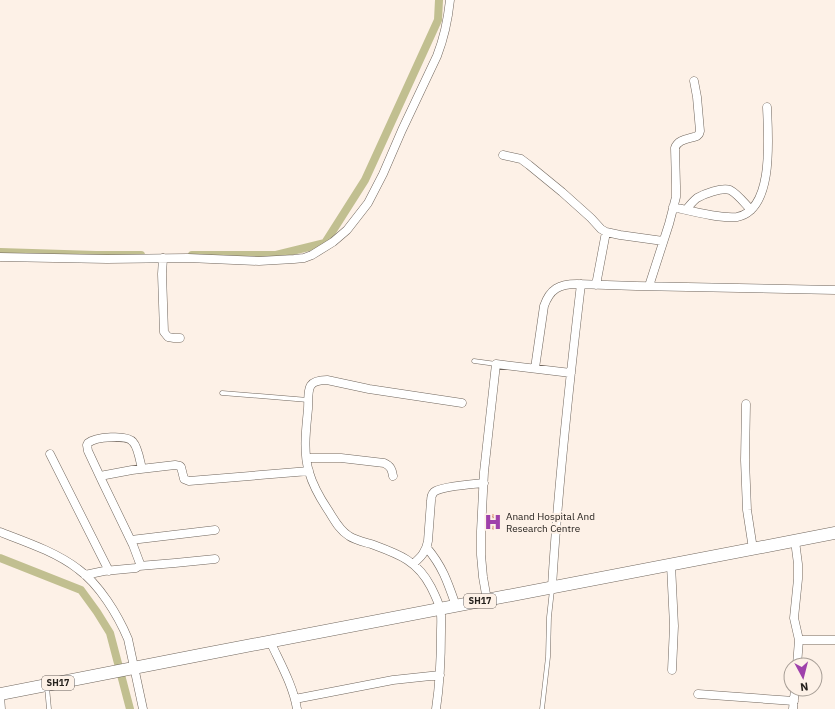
<svg xmlns="http://www.w3.org/2000/svg" width="835" height="709" font-family="'IBM Plex Sans',sans-serif">
<style>
.lines{fill:none;stroke-linecap:round;stroke-linejoin:round}
.canal{stroke:#c1bf90;stroke-width:8}
.building{fill:url(#building-back-hatch)}
.lane-casing{stroke:#70665d;stroke-width:5}
.street-casing{stroke:#70665d;stroke-width:9}
.primary-casing{stroke:#70665d;stroke-width:13}
.lane{stroke:#fff;stroke-width:4}
.street{stroke:#fff;stroke-width:8}
.primary{stroke:#fff;stroke-width:12}
.labels{text-anchor:middle;stroke-width:4;stroke-linejoin:round;paint-order:stroke}
.shield{fill:#fdf1e7;stroke:#665f5a;stroke-width:1}
.shield-label{font-size:9px;font-weight:bold;fill:#25211d}
.poi-label{font-size:10px;fill:#25211d;stroke:#fdf1e7;text-anchor:start}
</style>
<defs>
<pattern id="building-back-hatch" width="6" height="6" patternUnits="userSpaceOnUse"><rect width="6" height="6" fill="#ecbca7"/><path d="M-1 5l2 2M0 0l6 6M5-1l2 2" fill="none" stroke="#caa18f"/></pattern>
</defs>
<rect width="100%" height="100%" fill="#fdf1e7"/>
<g class="lines">
<path class="canal" d="M0,252L96,255H141
M192,255H276L325,243L365,180L438,20L439,0
M0,558L81,590L97,612L110,633L130,709"/>
</g>
<path class="building" d="M487,514H500V529L487,530Z"/>
<g class="lines">
<g class="lane-casing">
<path id="lane" d="M474,361L496,364
M222,393L308,400
M47,687L49,709
M542,709L548,657L549,617L552,590"/>
</g>
<g class="street-casing">
<path id="street" d="M503,155L521,159L529,165L562,192L591,218L601,229L606,232L620,235L663,241
M673,207C691,211 720,219 737,217C775,210 768,135 767,107
M686,210C689,206 692,202 697,198C704,194 722,187 730,190C738,194 745,204 751,210
M0,257L107,259L188,258L259,261L294,259L304,258L312,255L333,242L347,230L368,203L383,174L402,130L437,56C444,38 448,19 450,0
M163,258L162,274L164,332L168,337L174,338H180
M596,285L606,232
M649,286L669,224L676,197V186L675,148C678,139 689,139 697,136L699,134L700,131L697,97L694,81
M535,368L544,306C550,289 559,284 577,284L636,286L835,290
M746,404L745,460L747,510L753,549
M50,454L109,571
M307,458H341L384,463C391,466 392,470 393,476
M100,476L132,470L175,465L180,466L181,467L184,479L189,481L309,471
M0,532C26,542 56,552 78,569C99,584 118,615 128,639L143,709
M131,540L215,530
M795,541L798,564V579L794,618L799,640L797,665
M427,548C443,567 448,583 456,606
M413,564C421,557 426,552 428,541L431,501C431,498 432,494 434,492C441,486 474,484 484,483
M671,565L674,626L672,670
M139,566L175,563L215,559
M85,575L104,571L136,568L139,566L140,564L139,561L133,545L103,483L88,451L87,445L88,443C95,437 127,434 133,442C138,447 140,461 142,469
M552,587C558,486 569,385 581,284
M487,600L483,577L481,555V531L484,472L496,364L571,373
M799,640H835
M270,641C280,663 293,685 297,709
M698,694L794,701
M0,696L1,709
M295,699L393,680L440,675
M436,709C440,683 441,657 441,631C441,624 442,616 440,609C439,603 434,593 431,587C417,560 398,554 371,544C364,542 355,540 349,536C339,530 334,519 328,510C320,498 313,486 309,472C303,452 306,429 308,409C309,391 305,380 327,380L369,389L462,403
M793,709L795,689"/>
</g>
<g class="primary-casing">
<path id="primary" d="M0,694L205,654L835,533"/>
</g>
<use href="#lane" class="lane"/>
<use href="#street" class="street"/>
<use href="#primary" class="primary"/>
</g>
<defs>
<g id="hospital-bare" transform="scale(1.38)"><path d="M-5-5h3v3.5h4V-5h3V5h-3V1.5h-4V5h-3Z" fill="#9f41ab" stroke="#fdf1e7" stroke-width="2.5" paint-order="stroke"/></g>
</defs>
<g fill-rule="evenodd">
<use href="#hospital-bare" x="493" y="522"/>
</g>
<g class="labels">
<g class="shield">
<rect x="464" y="594" width="32" height="14" rx="3"/>
<rect x="42" y="676" width="32" height="14" rx="3"/>
</g>
<g class="shield-label">
<text x="480" y="604">SH17</text>
<text x="58" y="686">SH17</text>
</g>
<g class="poi-label">
<text x="506" y="520">Anand Hospital And<tspan x="506" dy="12">Research Centre</tspan></text>
</g>
</g>
<g transform="translate(803 677) rotate(173)"><circle r="19" fill="#fdf1e7" stroke="#a79e96"/>
<path d="M0-3L7 15L0 10L-7 15Z" fill="#9f41ab"/>
<text y="-6" font-size="11" font-weight="bold" text-anchor="middle" fill="#25211d">N</text>
</g>
</svg>
